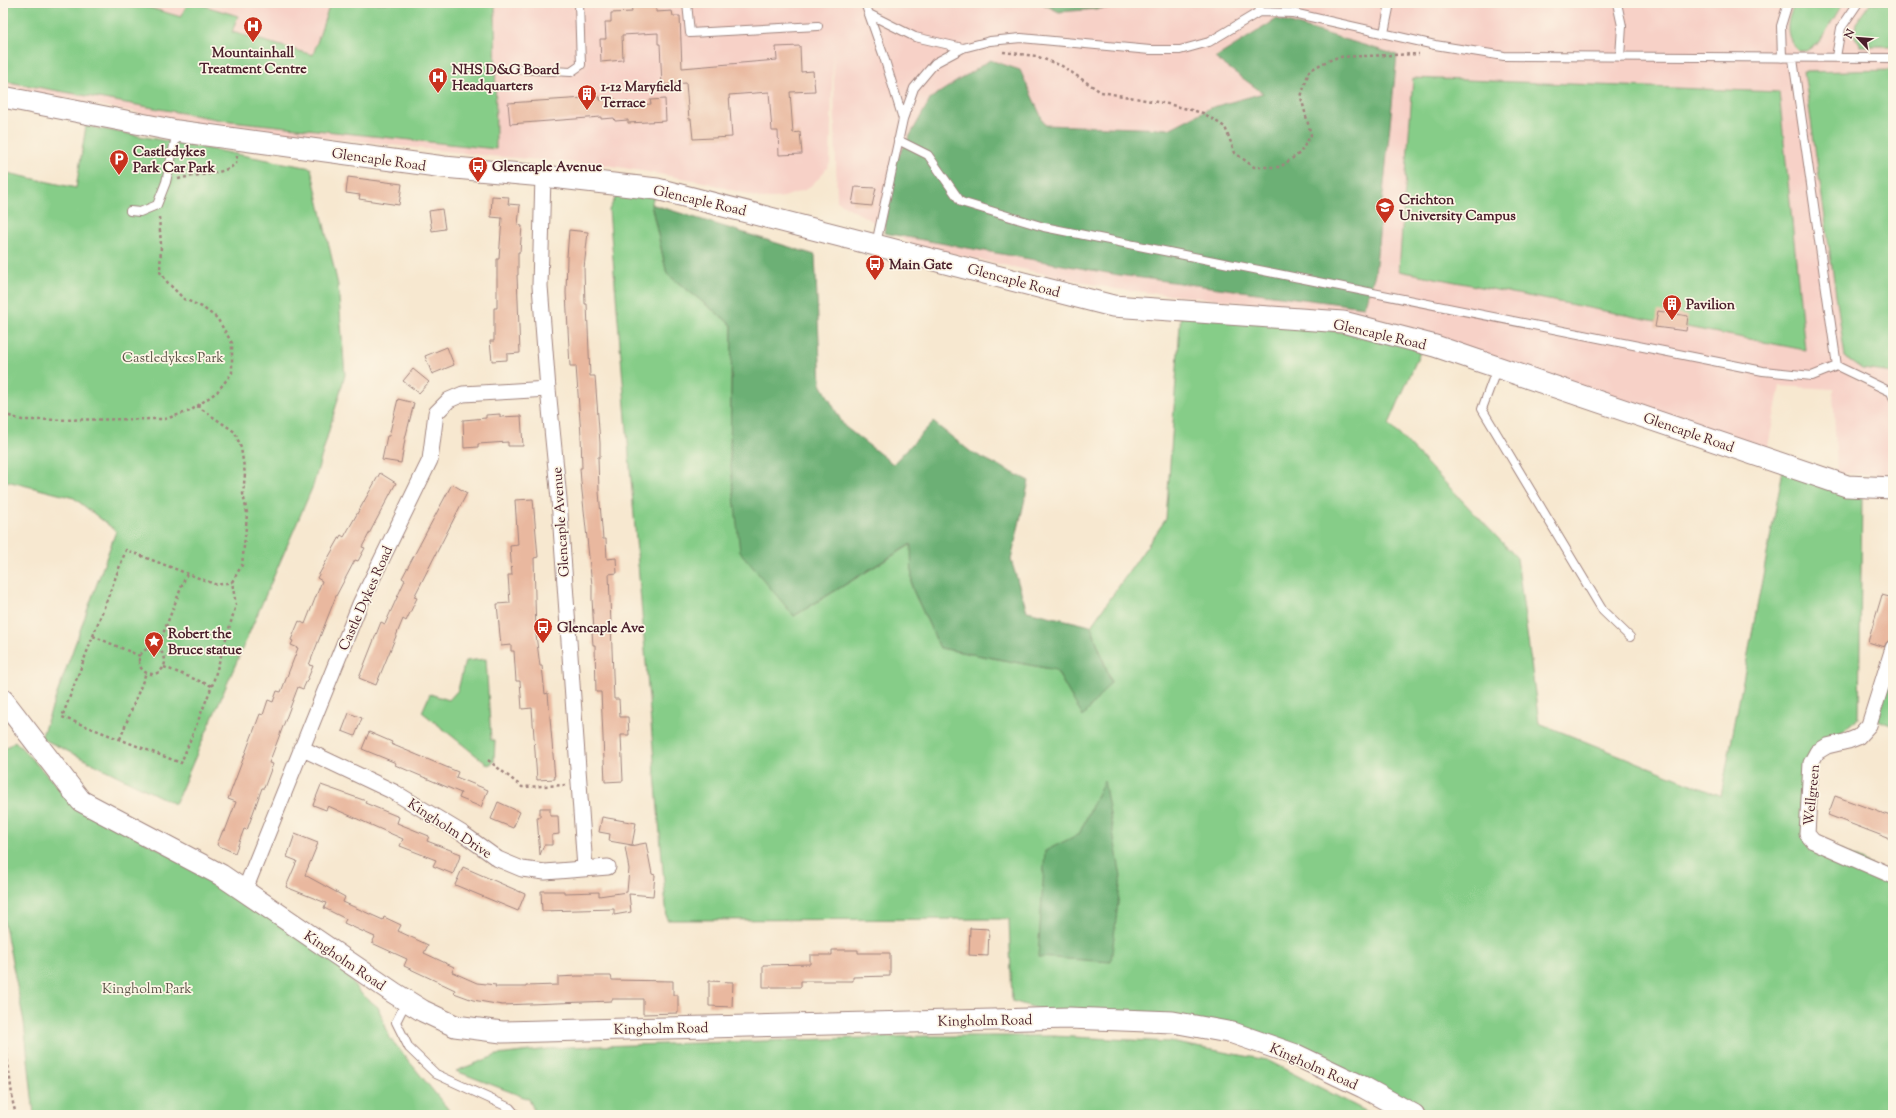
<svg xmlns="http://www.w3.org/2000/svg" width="1896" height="1118" font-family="'Sorts Mill Goudy',serif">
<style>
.built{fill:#f7d1c7}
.green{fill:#86cd88;stroke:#68765a}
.forest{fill:#6cb074;stroke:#5b6850}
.building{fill:#e9b89f}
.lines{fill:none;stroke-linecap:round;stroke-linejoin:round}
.service-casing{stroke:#a0847e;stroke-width:10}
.minor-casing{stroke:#a0847e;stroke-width:17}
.secondary-casing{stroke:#a0847e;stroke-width:23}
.path{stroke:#a0847e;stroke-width:2.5;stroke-dasharray:3 3;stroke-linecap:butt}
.service{stroke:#fff;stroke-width:8}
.minor{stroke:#fff;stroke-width:15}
.secondary{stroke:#fff;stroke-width:21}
.labels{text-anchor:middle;stroke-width:3.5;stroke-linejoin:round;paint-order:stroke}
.poi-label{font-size:14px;font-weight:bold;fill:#4a1f2b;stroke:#fcf5e5;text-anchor:start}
.street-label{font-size:14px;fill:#4a1f2b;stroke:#fcf5e5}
.park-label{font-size:14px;fill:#5c5347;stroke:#fcf5e5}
</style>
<rect width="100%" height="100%" fill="#fcf5e5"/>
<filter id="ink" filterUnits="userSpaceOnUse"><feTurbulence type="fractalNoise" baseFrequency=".025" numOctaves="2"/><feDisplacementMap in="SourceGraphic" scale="8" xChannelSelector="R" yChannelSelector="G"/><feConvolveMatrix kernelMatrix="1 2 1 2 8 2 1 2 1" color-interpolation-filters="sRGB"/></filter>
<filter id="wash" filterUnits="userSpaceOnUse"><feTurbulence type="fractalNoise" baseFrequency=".012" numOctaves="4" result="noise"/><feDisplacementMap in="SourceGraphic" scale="16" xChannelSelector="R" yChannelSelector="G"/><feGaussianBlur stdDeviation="0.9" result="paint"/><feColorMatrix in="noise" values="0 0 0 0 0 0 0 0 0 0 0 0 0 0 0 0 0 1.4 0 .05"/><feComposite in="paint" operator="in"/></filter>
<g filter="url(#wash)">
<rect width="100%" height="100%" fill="#f7e8d0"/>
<path class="built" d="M3,3H1893V476L1837,473L1833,389L1780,386L1767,451L1369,316L1115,289L915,246L837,201L833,49L830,163L821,176L807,189L784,197L763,199L704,182L613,166L490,156L356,141L234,130L84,103L3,85Z"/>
<path class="green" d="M3,3H133L181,17L188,3H195L238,16L232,32L313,55L330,3H495L496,149L221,120L3,81Z
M1795,3H1843L1819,43L1807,51H1798C1784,35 1786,22 1795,3Z
M1870,3H1893V46H1860L1854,35L1856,23Z
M1893,70V373L1862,369L1845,357L1804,72Z
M1413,78L1779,92L1805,350L1399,271Z
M86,126L311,168L338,285L345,375L313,486L175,804L41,738L116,531L74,498L3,480V172L76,188Z
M622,185L657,189L651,204L667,274L732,325L730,459L794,616L912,544V588L940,648L1056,670L1083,716L1111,681L1091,626L1166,519L1181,311L1424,343L1389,424L1517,558L1539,723L1721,796L1784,465L1862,496L1859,717L1817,752L1807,834L1893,876V1115H1414L1233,1033L1069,1018L1012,1001L1009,919L667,920L609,210Z
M1893,653V726L1871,717Z
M486,659L491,740H495L494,762L488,765L422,712L430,694L449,700L458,690L465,661Z
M15,741L73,803L174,857L334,954L359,992L378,1007L390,1038L448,1109L449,1115H34L24,1022L3,916V750Z
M927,1036H1054L1170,1042L1267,1060L1373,1115H536L529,1099L456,1071L497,1055L566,1047Z"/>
<path class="forest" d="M1041,3H1133V6L1059,12Z
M1277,19L1397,55L1375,274L1364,307L1119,275L884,233L892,168L931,98L990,60L1020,70L1045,125L1169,129L1210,108L1263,93L1215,58Z
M651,204L815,255L821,384L844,426L893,464L933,422L971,452L1029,481L1011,560L1027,611L1091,626L1111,682L1083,717L1056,670L940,648L912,588L911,544L794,616L740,552L730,459L732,325L667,274Z
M1104,780L1121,877L1111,962L1038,957L1045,851L1079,834Z"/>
<g id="blocks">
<path class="building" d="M656,3V12L672,11L673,16H680L682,68L777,60L776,47L800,46L801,72L813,71L815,91L790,92L793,133L800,132L802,154L779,155L778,131H772L769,92L729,95L732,137L693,139L691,119H689L686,83L662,85L660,44H658V33L622,35L623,60L601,62L600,39H606L605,22H611V13L632,12L631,4Z
M600,97V100L615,99V103L628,102V106L651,104L650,100L665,99L666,121L628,123V120L615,121L614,118L601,119V117L510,124L508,103Z
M348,177L402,184L399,205L359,199L360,195L346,193Z
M855,187L876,188L872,206L852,204Z
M492,196L509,197L508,204L520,205L518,225L522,226L520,252H518V275H517L520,353L507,354V360L492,361L490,341H494V308H497V259H499L502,218L491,217Z
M442,209L445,229L432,231L429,211Z
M569,230L588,232L584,268L585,304H587L590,376H595L600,443V457H598L599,492L603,539H606L607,559L616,558L617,573L609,574L614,699H619L620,717H628L629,735H621L623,781L605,782L601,692H596L595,645H593L592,631H594L592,599V585L581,482L580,468H582L581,435L576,366H570L566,293L567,257Z
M1658,311L1688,316L1686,331L1655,327Z
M447,347L454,365L432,374L425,356Z
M413,369L429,382L419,393L403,381Z
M398,399L414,403L405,439L401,463L382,460L387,436H389Z
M500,414V417L521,416L523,446H508V442L478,444V447L464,448L463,420L486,418V415Z
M380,473L396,483L362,547L365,548L358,561L355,560L336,596L309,665L313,666L308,678L303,689L298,687L269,763L273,764L264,788H262L247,830L244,829L235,853L217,845L223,830L225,831L236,802L228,799L260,714L263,715L268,700L273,702L277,691L281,692L298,648L291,645L293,641L291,640L299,621L305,624L322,581L317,578L341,535L344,537Z
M452,484L467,493L414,597L417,598L406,621L403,619L376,685L359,678L381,622L385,624L405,580L402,578Z
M533,499L538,557L534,558L536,635L540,666H542L545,694L548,693L555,779L537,780L532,708L522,709L520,681H516L514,651H511V645L501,646L497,604L510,603L508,575H512L510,546L518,545L515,500Z
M1882,595L1893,598V630L1890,640L1887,642L1884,647L1868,642Z
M349,713L362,718L355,736L342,731Z
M369,732L392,742L391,744L458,772L456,777L488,790L481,807L459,798L461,793L395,765L396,763L362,749Z
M321,785L366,801L365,803L399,817L397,823L429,836L427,841L461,854L453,874L433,866L436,860L400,846L403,839L328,806L326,810L313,805Z
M1835,796L1893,817V840L1828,815Z
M498,802L520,812L513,828L491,819Z
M540,808H550V816H558L559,834L552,835V845H544L540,855L537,817H540Z
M602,817L636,823L632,845L609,841L610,834L599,832Z
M295,834L318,843L305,875L345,897L343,902L383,920L384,917L401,925L398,931L428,945L424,953L454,967L452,972L477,983L496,985L495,987H526V986L558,985V977L577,976H611L612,980L673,981V995H678V1013L643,1014V999H612V1001L502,1005L473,1000L454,993L455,990L404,966L407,959L372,943L375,937L344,923L346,919L324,908L326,903L286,887L297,861L287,857Z
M646,843L652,874L655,875L653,896L629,894L631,912L614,915V909L542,911L541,891H564V893L599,892V896L627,892L629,869L625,847Z
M463,867L525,894L518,911L455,885Z
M970,928L989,929L988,956L969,955Z
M832,950H858V953H890V976L853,977V981H801V987H763V965L810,964V955H832Z
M709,981L733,982L732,1007L709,1006Z"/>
</g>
</g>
<g filter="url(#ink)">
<use href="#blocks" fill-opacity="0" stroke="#a0847e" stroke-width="1"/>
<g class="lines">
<g class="service-casing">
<path id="service" d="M687,3L690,33L818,26
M865,3L883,54L903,119
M1258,3L1259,12
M1617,3L1622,26L1620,57
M869,14L915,37L963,48
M1384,33L1390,3
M1836,57L1841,28L1858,3
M1782,58L1781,26L1788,3
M1793,59L1837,366
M515,69L571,72L581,65L579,3
M898,140L928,155L961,202L1044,227L1763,371L1812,376L1837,366L1891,392L1893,397
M130,211L140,212L157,205L166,182L177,132
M876,244L903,119L914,88L935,63L963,48L990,41L1021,38L1150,50H1180L1209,42L1259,12L1293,13L1435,45L1504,56L1893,58
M1497,368L1482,409L1603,611L1630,637
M406,1002L396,1022L409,1048L436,1074L510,1108L516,1115"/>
</g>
<g class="minor-casing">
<path id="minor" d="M543,176L540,286L548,389L559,499L585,868
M1893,648L1869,725L1858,737L1848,741L1827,746L1817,752L1811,763L1807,834L1813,841L1893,876
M301,748L394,792L462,833L498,859L522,869L545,872L608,867
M244,892L360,604L430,460L436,413L449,400L463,394L548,389"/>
</g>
<g class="secondary-casing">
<path id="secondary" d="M3,97L177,131L444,167L543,176L657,189L1113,306L1343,322L1435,346L1847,486L1893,488
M3,700L81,801L221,875L394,993L423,1011L455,1026L502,1032L1069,1018L1173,1022L1233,1033L1296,1055L1363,1087L1414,1115"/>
</g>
<path class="path" d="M1003,52L1036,56L1062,66L1101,92L1168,104L1203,113L1225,127L1235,153L1254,167H1280L1300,153L1311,135L1301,97L1309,71L1323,63L1338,57L1419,54
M178,179C199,173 217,177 236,164L237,156
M197,406L235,432L241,448L245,474L243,494L247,513L246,527L242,565L232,582L236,605L212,686L181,763L62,717L126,550L217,585L232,582
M3,414L22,420L165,419L190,411L217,392L232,373V343L217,318L202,307L184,299L168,283L160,272L161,245L159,217
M93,636L140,656
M139 661a13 13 0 1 1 26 0a13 13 0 1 1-26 0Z
M157,649L187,573
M164,667L212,686
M120,739L146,673
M488,760L522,787L566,785
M3,1024L13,1103L16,1115"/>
<use href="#service" class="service"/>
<use href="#minor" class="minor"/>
<use href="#secondary" class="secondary"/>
</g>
</g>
<defs>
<g id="hospital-pin" transform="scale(1)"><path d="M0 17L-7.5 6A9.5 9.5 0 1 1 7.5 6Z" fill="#c8321e" stroke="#fcf5e5"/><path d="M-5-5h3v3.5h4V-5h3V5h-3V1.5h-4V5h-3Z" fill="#fff"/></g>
<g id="building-pin" transform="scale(1)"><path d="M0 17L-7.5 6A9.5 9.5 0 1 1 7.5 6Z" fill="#c8321e" stroke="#fcf5e5"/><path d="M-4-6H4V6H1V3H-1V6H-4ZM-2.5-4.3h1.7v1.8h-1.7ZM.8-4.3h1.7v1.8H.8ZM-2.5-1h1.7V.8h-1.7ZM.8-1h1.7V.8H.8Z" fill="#fff"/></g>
<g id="parking-pin" transform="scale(1)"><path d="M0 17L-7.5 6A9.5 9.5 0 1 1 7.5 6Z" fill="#c8321e" stroke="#fcf5e5"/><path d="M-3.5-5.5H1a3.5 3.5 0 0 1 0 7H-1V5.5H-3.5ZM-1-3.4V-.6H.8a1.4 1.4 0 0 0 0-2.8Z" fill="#fff"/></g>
<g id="bus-pin" transform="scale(1)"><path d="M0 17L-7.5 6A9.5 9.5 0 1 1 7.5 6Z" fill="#c8321e" stroke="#fcf5e5"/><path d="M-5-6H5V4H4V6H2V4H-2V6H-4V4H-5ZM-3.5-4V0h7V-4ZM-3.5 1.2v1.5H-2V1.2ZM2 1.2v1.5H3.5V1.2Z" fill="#fff"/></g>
<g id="university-pin" transform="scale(1)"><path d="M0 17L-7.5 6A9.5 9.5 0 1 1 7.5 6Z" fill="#c8321e" stroke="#fcf5e5"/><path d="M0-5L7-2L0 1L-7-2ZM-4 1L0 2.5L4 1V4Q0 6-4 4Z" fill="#fff"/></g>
<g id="sight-pin" transform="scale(1)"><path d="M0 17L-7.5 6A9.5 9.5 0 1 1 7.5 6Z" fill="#c8321e" stroke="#fcf5e5"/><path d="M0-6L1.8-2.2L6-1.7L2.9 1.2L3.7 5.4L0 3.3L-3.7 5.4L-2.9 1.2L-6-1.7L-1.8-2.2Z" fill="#fff"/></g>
</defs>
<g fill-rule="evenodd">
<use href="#hospital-pin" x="253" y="26"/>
<use href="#hospital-pin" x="438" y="77"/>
<use href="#building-pin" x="587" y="94"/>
<use href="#parking-pin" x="119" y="159"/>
<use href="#bus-pin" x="478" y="166"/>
<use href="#university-pin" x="1385" y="207"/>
<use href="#bus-pin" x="875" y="264"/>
<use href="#building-pin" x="1672" y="304"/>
<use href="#bus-pin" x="543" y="627"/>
<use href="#sight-pin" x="154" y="641"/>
</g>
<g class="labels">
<g class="poi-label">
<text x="253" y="57" text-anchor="middle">Mountainhall<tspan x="253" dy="16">Treatment Centre</tspan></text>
<text x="452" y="74">NHS D&amp;G Board<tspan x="452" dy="16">Headquarters</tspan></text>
<text x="601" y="91">1-12 Maryfield<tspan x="601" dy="16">Terrace</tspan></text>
<text x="133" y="156">Castledykes<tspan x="133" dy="16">Park Car Park</tspan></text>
<text x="492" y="171">Glencaple Avenue</text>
<text x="1399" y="204">Crichton<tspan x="1399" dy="16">University Campus</tspan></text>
<text x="889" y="269">Main Gate</text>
<text x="1686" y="309">Pavilion</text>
<text x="557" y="632">Glencaple Ave</text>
<text x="168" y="638">Robert the<tspan x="168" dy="16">Bruce statue</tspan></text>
</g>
<g class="street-label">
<text transform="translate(379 159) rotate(8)" y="5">Glencaple Road</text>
<text transform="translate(700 200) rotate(13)" y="5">Glencaple Road</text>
<text transform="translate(1014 280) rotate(15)" y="5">Glencaple Road</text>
<text transform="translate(1380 334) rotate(13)" y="5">Glencaple Road</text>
<text transform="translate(1689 432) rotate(19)" y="5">Glencaple Road</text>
<text transform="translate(560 522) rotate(-94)" y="5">Glencaple Avenue</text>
<text transform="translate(365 598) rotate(-66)" y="5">Castle Dykes Road</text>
<text transform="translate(1811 795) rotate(-84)" y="5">Wellgreen</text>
<text transform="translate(450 828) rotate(33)" y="5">Kingholm Drive</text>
<text transform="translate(345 960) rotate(34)" y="5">Kingholm Road</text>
<text transform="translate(985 1020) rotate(-1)" y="5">Kingholm Road</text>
<text transform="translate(661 1028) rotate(-1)" y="5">Kingholm Road</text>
<text transform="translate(1314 1066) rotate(24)" y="5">Kingholm Road</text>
</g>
<g class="park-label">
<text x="173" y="362">Castledykes Park</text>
<text x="147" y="993">Kingholm Park</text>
</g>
</g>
<rect width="1896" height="1118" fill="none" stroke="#fcf5e5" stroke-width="16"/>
<g transform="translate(1858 38) rotate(296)" stroke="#fcf5e5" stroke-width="3" paint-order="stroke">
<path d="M0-3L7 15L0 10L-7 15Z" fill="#4a1f2b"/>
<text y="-6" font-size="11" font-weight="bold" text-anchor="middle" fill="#4a1f2b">N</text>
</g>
</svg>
